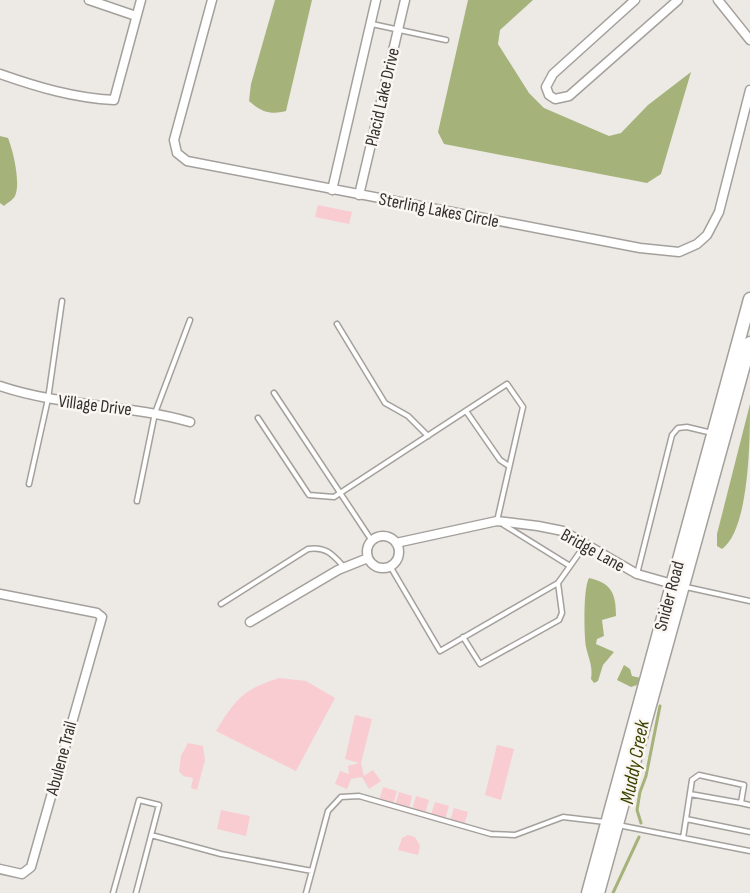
<svg xmlns="http://www.w3.org/2000/svg" width="750" height="893" font-family="'Sofia Sans Condensed',sans-serif">
<style>
.green{fill:#f9ccd2}
.water{fill:#a5b37a}
.lines{fill:none;stroke-linecap:round;stroke-linejoin:round}
.stream{stroke:#a5b37a;stroke-width:3}
.lane-casing{stroke:#a4a09c;stroke-width:7}
.street-casing{stroke:#a4a09c;stroke-width:11}
.secondary-casing{stroke:#a4a09c;stroke-width:15}
.lane{stroke:#fff;stroke-width:4}
.street{stroke:#fff;stroke-width:8}
.secondary{stroke:#fff;stroke-width:12}
.labels{text-anchor:middle;stroke-width:5;stroke-linejoin:round;paint-order:stroke}
.street-label{font-size:18px;fill:#32302e;stroke:#fbf6f2}
.water-label{font-size:20px;font-style:italic;fill:#3a4500;stroke:#fbf6f2}
</style>
<rect width="100%" height="100%" fill="#ede9e5"/>
<path class="green" d="M318,205L352,212L349,224L315,217Z
M279,678L306,681L335,698L296,771L216,731C236,699 242,690 279,678Z
M355,715L372,719L361,763L364,776L373,770L381,781L369,789L362,777L351,779L347,789L335,784L340,771L349,774L348,766L359,763L345,759Z
M188,743L203,746L205,760L197,790L191,788L193,778L183,776L179,771L181,756Z
M497,745L514,749L501,800L485,795Z
M383,787L397,791L393,805L379,801Z
M399,792L412,796L409,809L395,805Z
M416,796L429,800L425,814L412,810Z
M435,802L449,806L445,819L431,815Z
M454,808L468,812L464,825L450,821Z
M221,810L250,816L246,836L217,829Z
M408,835L415,837L420,846L418,855L398,850L402,838Z"/>
<path class="water" d="M275,0H312L286,111C271,115 261,112 249,101L251,84Z
M468,0H533L500,30L498,44L529,93L544,108L609,136L621,133L648,105L691,72L661,174L647,183L444,144L438,132Z
M0,136L8,138C13,150 21,183 15,196C13,200 7,203 4,206L0,203Z
M750,404C750,436 750,529 722,549L717,546V534Z
M589,578C612,583 616,594 616,616L602,620L604,636L597,639L596,644L614,652L603,665L598,681L594,683L591,679C593,666 589,660 586,647C584,636 583,588 589,578Z
M624,665L630,669L632,676L641,678L637,685L631,687L617,680Z"/>
<g class="lines">
<path class="stream" d="M641,823L637,810L640,792L646,776L660,706
M613,893L639,837"/>
<g class="lane-casing">
<path id="lane" d="M372,24L446,40
M337,324L385,403L408,416L428,436
M274,393L372,541
M466,411L500,460L509,466
M258,418L309,495L334,497L507,384L523,407L497,521
M29,484L48,399L62,301
M137,501L155,413L190,320
M504,525L570,566
M390,566L440,651L558,583L585,545
M637,574L672,435L678,428L687,427L712,433
M686,587L750,601
M221,604L308,549C326,546 333,555 344,567
M463,637L480,664L559,620L562,613L558,583
M690,794L741,803
M750,805L741,803L744,785L699,775L692,780L686,819L750,832
M618,825L750,851
M151,835L221,854L312,871
M683,838L686,819
M113,893L139,800L159,805L136,893
M306,893L328,811L341,797L359,796L491,834L515,835L563,817L605,822"/>
</g>
<g class="street-casing">
<path id="street" d="M89,0L136,16
M212,0L174,140L177,153L187,161L640,248L679,252L697,244L707,235L719,212L750,90
M635,0L553,74L546,87L549,95L555,99L569,96L678,0
M718,0L750,40
M0,74C37,87 74,98 114,100L141,0
M332,190L376,0
M359,195L405,0
M0,386C62,407 128,404 190,422
M367 552a16 16 0 1 1 32 0a16 16 0 1 1-32 0Z
M396,543L497,521L538,526L563,531L637,574L676,585
M0,594L97,613L102,617L31,867L22,874L0,869
M250,622L338,570L368,558"/>
</g>
<g class="secondary-casing">
<path id="secondary" d="M588,893L750,299
M598,893L750,343"/>
</g>
<use href="#lane" class="lane"/>
<use href="#street" class="street"/>
<use href="#secondary" class="secondary"/>
</g>
<g class="labels">
<g class="street-label">
<text transform="translate(382 97) rotate(-77)" y="6">Placid Lake Drive</text>
<text transform="translate(439 210) rotate(11)" y="6">Sterling Lakes Circle</text>
<text transform="translate(95 405) rotate(7)" y="6">Village Drive</text>
<text transform="translate(593 550) rotate(29)" y="6">Bridge Lane</text>
<text transform="translate(669 596) rotate(-75)" y="6">Snider Road</text>
<text transform="translate(61 758) rotate(-75)" y="6">Abulene Trail</text>
</g>
<g class="water-label">
<text transform="translate(634 762) rotate(-79)" y="7">Muddy Creek</text>
</g>
</g>
</svg>
